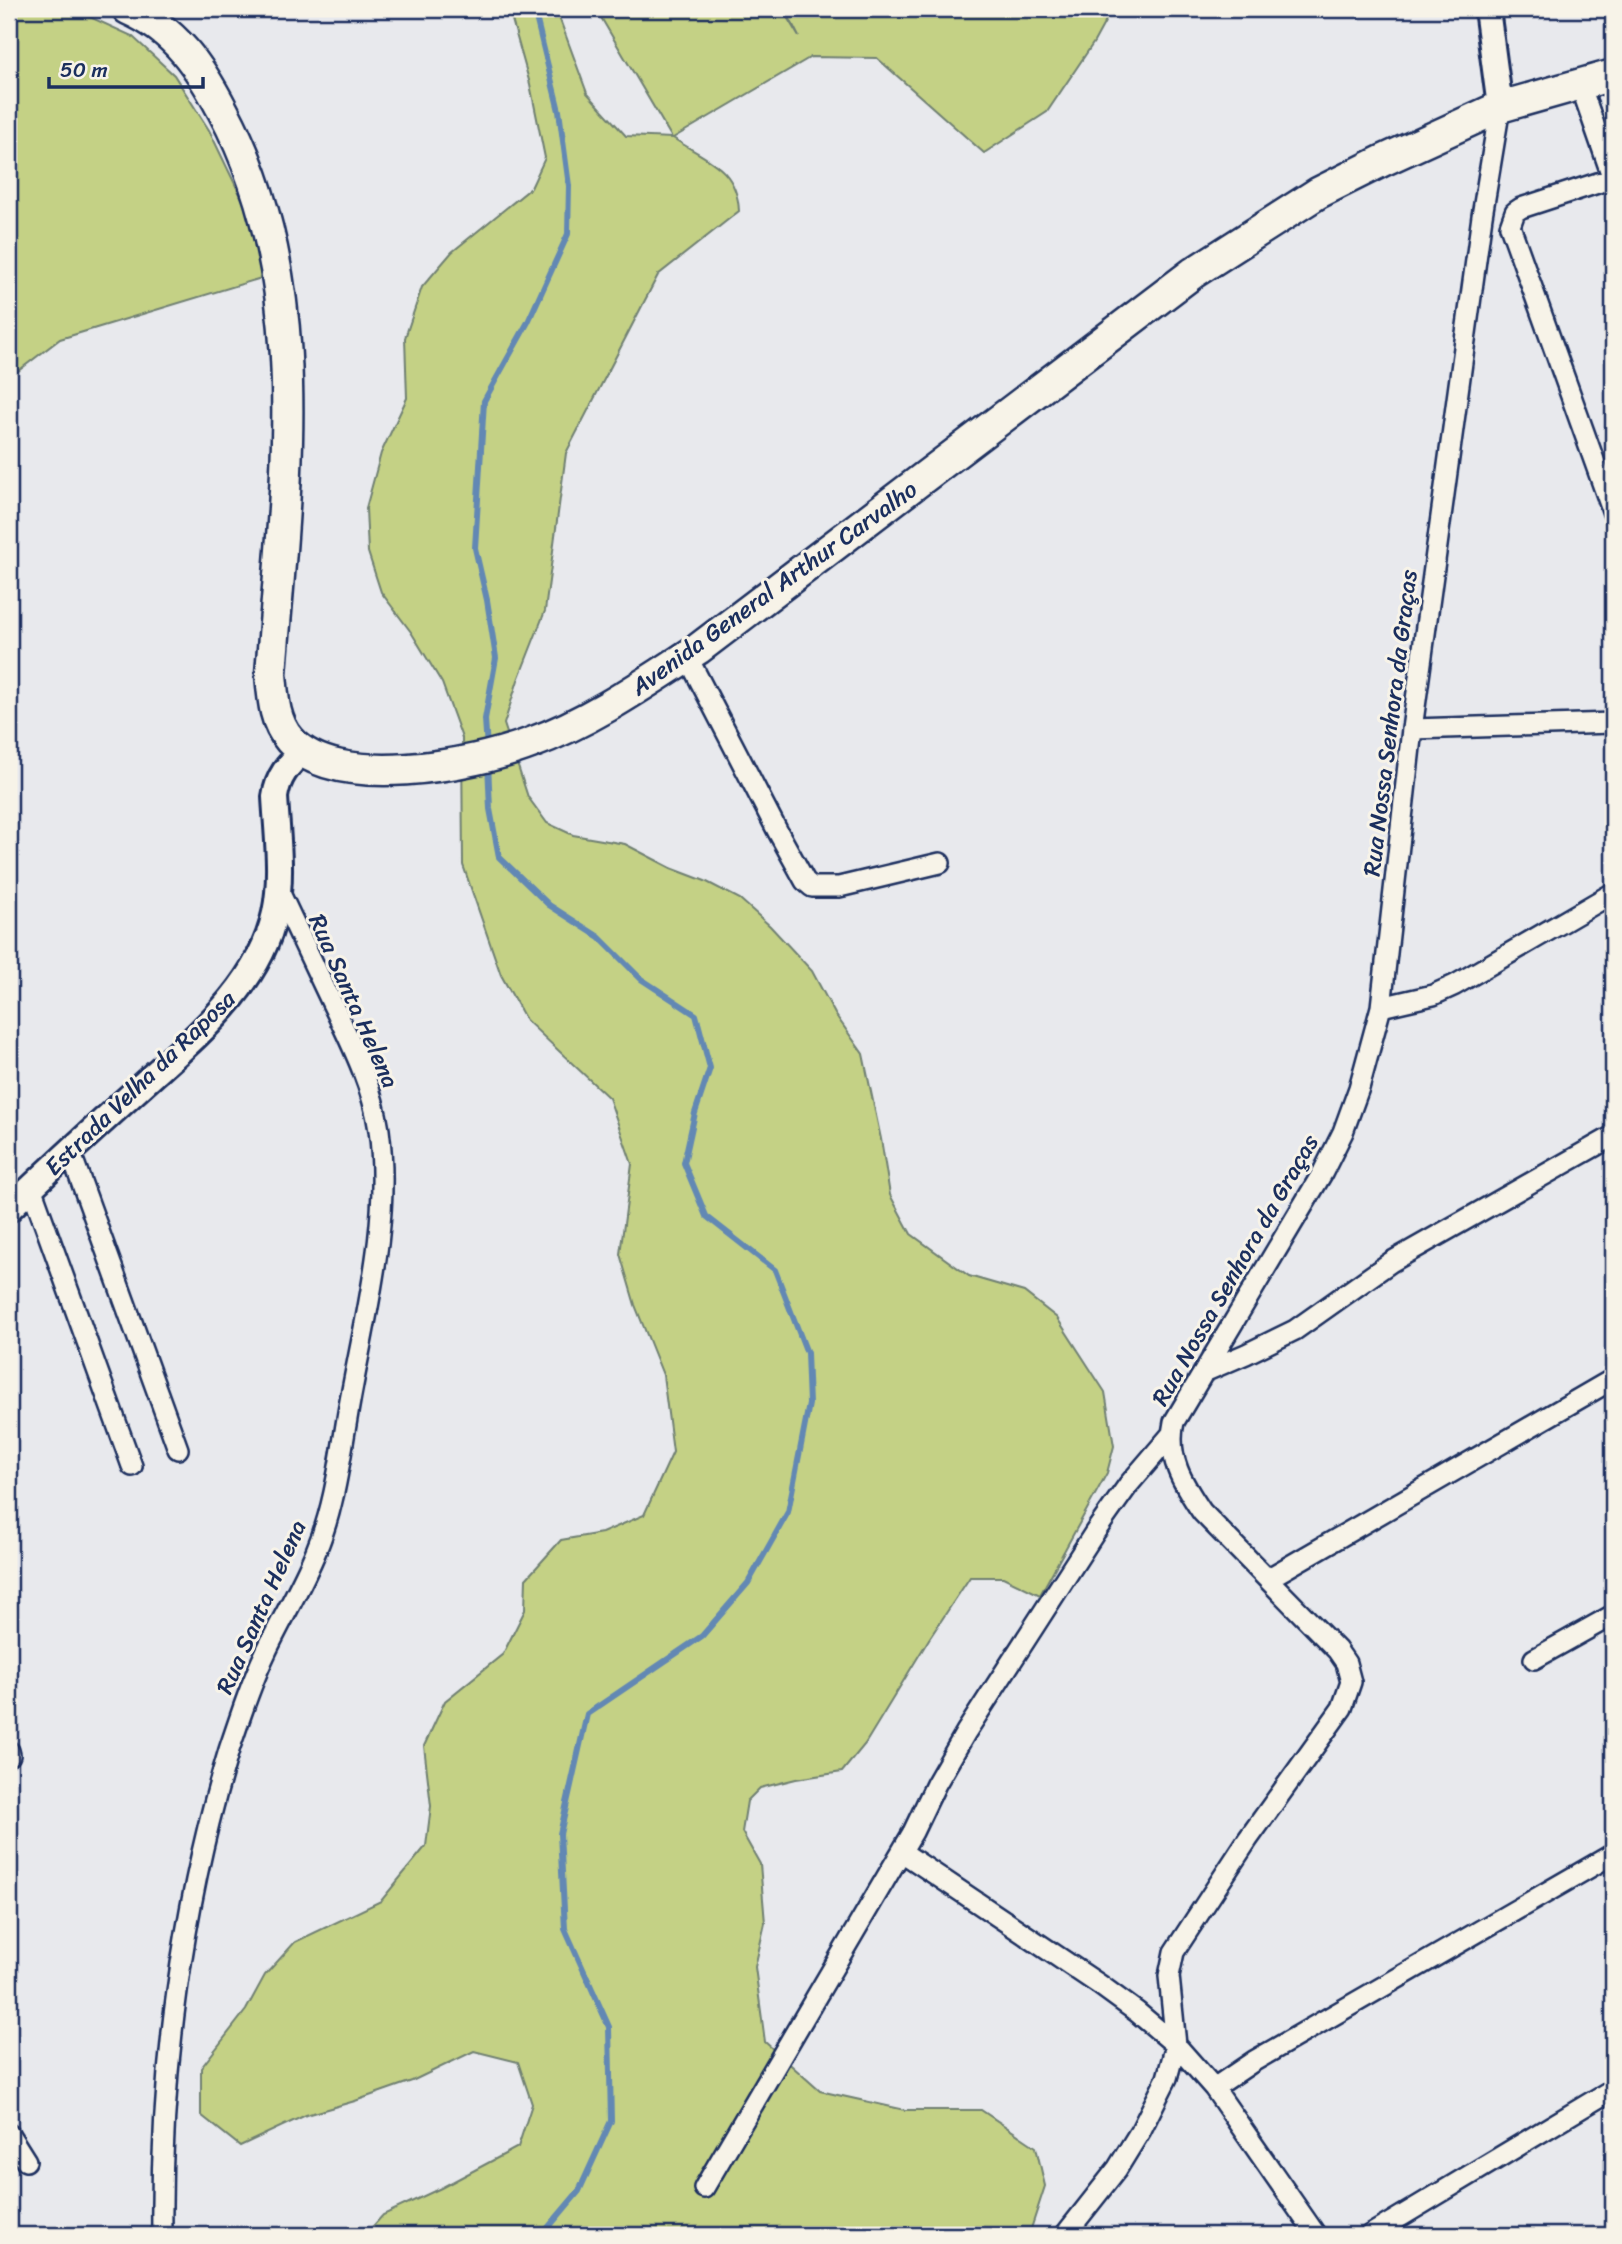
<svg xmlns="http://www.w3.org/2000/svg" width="1622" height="2244" font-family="Sriracha,sans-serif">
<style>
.green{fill:#c4d185;stroke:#708072;stroke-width:2}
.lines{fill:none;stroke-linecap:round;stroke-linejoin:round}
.stream{stroke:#6288b4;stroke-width:6}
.minor-casing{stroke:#1b2f5e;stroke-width:24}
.tertiary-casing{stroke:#1b2f5e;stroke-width:30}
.primary-casing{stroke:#1b2f5e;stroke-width:35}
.minor{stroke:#f7f3e8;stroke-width:19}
.tertiary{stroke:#f7f3e8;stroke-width:24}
.primary{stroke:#f7f3e8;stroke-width:30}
.labels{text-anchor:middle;stroke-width:6;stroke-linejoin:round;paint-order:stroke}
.street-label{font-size:24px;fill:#1b2f5e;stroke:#f7f3e8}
</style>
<rect width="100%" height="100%" fill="#e8e9ed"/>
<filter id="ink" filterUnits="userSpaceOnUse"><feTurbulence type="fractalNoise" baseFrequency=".0143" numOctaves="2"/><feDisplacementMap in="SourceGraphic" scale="14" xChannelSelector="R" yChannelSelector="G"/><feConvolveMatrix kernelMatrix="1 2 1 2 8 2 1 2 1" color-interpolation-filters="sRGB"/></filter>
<g filter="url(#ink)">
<path class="green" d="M9,9H52L79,12L132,36L174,75L209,130L248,211L268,276L60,339L9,378Z
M509,9H556L587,93L626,136L672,138L596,9H782L799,37L785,9H1112L1094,42L1047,112L984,153L877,58L811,57L673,138C704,159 737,166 739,211L658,275L566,453L545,611L518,680L504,724L528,797L547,823L573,835L625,844L671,868L705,881L740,899L770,926L812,971L835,1014L863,1054L881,1139L890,1195L911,1234L969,1276L1024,1292L1057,1318L1105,1392L1114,1446L1107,1473L1040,1595L1003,1577H970L929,1639L865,1744L842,1772L796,1779L760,1788L747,1801L742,1832L760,1864L765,1923L755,1967L765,2042L820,2091L905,2110H981L1036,2147L1045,2186L1029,2235H729L726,2232L718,2235H365L383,2215L441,2188L518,2147L532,2104L518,2062L474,2051L412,2081L355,2101L306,2115L240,2146L201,2115V2068L246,2010L265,1975L295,1942L381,1901L426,1846L431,1806L424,1746L445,1701L503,1654L525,1610L526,1579L561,1540L602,1533L644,1515L673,1452L663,1375L635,1305L620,1254L632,1164L609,1098L526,1020L501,975L463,865L462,738L442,683L411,632L381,592L368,552L366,508L381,453L407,398L405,338L422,287L452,252L531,188L545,158L530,84Z"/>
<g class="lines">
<path class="stream" d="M487,749L485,719L496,658L487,600L475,548L484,401L528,322L568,234L569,186L559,111L534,9
M488,763L490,809L499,857L549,905L599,937L641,979L696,1015L710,1068L695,1113L684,1163L706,1216L775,1270L807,1353L809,1404L788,1512L748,1583L702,1636L587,1714L560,1834L565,1929L609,2027L611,2121L579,2191L542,2235"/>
<g class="minor-casing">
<path id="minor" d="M1580,84L1613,179
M1613,178L1521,208L1515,212L1510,226L1613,513
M687,656L778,832L805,881L812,887H839L940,863
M1412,729L1613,723
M1381,1007L1433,995L1455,985L1613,893
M70,1151L178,1449
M31,1187L132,1466
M1204,1372L1246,1354L1295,1330L1391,1262L1613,1136
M1269,1578L1613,1379
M1534,1659L1613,1615
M9,1751L10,1755
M902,1852L1100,1985L1137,2012L1176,2045L1214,2088L1316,2235
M1214,2088L1254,2061L1613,1854
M9,2134L26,2161
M704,2188L913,1832L936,1784L966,1732L1095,1532L1129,1484L1171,1435
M162,2235C160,2073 182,1906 229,1750C240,1717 251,1683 266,1652C282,1618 302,1586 316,1551C336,1504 341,1451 350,1401C366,1313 391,1220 379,1130C372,1083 350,1041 330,999C313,963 296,927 279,891
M1065,2235L1117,2169L1141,2130L1167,2078L1176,2045L1169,1976L1174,1952L1248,1839L1342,1708L1351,1682L1346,1663L1337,1650L1202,1512C1183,1484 1166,1457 1174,1422L1323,1172L1343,1132L1359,1088L1381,1007L1412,729L1482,216L1500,107
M1370,2235L1613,2089"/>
</g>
<g class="tertiary-casing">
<path id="tertiary" d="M1487,9L1500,107
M9,1209C51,1168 94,1129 137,1090C191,1040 259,989 275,913C283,876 277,834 275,797C278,776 288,765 303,751"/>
</g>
<g class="primary-casing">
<path id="primary" d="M128,9C176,30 200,67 223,111C316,285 285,486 271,674C273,697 274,722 290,740C335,792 474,765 531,743C591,721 644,684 698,649L1193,273L1318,193L1382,161L1500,107L1613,75"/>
</g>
<use href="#minor" class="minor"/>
<use href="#tertiary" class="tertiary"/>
<use href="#primary" class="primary"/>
</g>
</g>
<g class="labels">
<g class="street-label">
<text transform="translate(774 588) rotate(-36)" y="8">Avenida General Arthur Carvalho</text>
<text transform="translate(1390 723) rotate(-83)" y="8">Rua Nossa Senhora da Graças</text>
<text transform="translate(354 1001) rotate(66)" y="8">Rua Santa Helena</text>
<text transform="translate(140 1083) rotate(-44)" y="8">Estrada Velha da Raposa</text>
<text transform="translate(1235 1270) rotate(-60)" y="8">Rua Nossa Senhora da Graças</text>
<text transform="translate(261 1607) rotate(-66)" y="8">Rua Santa Helena</text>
</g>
</g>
<rect width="1622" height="2244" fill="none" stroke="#f7f3e8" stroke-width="35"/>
<rect x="18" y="18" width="1587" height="2209" fill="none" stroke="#1b2f5e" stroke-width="2.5" filter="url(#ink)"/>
<path d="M49 77v10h154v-10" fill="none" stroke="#1b2f5e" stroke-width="3.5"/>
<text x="60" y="77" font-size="21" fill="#1b2f5e" stroke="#f7f3e8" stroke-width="5" paint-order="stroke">50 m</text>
</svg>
